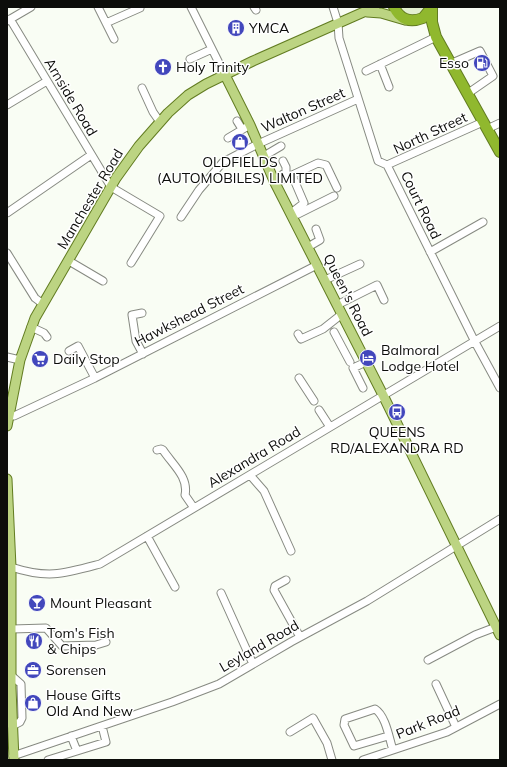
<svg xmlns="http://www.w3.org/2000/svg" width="507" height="767" font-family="Mulish,sans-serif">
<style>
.green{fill:#e3f0d0}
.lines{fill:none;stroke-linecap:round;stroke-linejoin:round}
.minor-casing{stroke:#878a82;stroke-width:9}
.major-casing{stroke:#627c21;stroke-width:11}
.highway-casing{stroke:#627c21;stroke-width:12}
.minor{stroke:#fff;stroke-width:7}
.major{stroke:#bcd482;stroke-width:9}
.highway{stroke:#90b82e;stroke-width:10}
.labels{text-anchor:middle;stroke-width:3;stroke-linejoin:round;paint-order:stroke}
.poi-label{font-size:14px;fill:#0c0d0a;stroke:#fff;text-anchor:start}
.street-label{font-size:14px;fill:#0c0d0a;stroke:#fff}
</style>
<rect width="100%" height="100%" fill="#f9fdf4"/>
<path class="green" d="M400,7H427C418,16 408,20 400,7Z"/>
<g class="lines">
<g class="minor-casing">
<path id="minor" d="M98,7L114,39
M191,7L225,75
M254,7L256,10
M333,7L338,23L339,38L378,161L387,165L475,342L500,388
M10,19L111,187L160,216L131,263
M7,21L31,7
M106,23L140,8
M190,59L212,49
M380,64L389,87
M450,64L480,51L493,76L467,94
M366,71L436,37
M142,88L153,112L160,122
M7,105L47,81
M237,121L242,129
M487,129L500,123
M228,138L250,125
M264,156L281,146
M387,165L483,122
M279,177L286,172V167L283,161
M275,183L318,163L326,165L337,188
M7,213L91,155
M291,213L304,203L292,175
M298,214L334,196
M181,217L199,190L223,162L258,144L358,99
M308,247L320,240L316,229
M430,252L483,222
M7,253L35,298L43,304
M69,261L103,281
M325,280L360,264
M337,305L377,285L384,300
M142,313L132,315L136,341L143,354
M31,327L44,333L47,337
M334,332L350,362
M298,334L301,339L323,329L342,314
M69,351L78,346L95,378
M7,357L20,360
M299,378L314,401
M363,388L353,368L366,362
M319,410L330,427
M8,416H14L95,378L317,265
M157,450L161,449L163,450C172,464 189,477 185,495L194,508
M250,475L264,491L291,551
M147,536L175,587
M11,567C48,579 63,574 100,564L500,326
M286,580L275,586L274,590L300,637
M221,593L253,664
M12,629L46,628L62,646L96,645L106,642
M428,660L475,635L496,627
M12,676L21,684L22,718L20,722L12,726
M436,684L456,727
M290,732L313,718L327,743L332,760
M71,736L77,751L106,742L102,726
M388,736L354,746L344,725L345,719L375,709C386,716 389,738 393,750
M13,756L172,702L219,684L291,642L367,601L500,519
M48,760L77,751
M363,760L447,732L500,704"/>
</g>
<g class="major-casing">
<path id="major" d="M367,12L381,13L405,20
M225,75L250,125L275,183L383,395L500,635
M7,426L20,360L35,318L116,178L139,146L168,113L188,95L206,84L253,61L375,7
M7,479L11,567V688L14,760"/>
</g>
<g class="highway-casing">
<path id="highway" d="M394,7C400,20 410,23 423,18L432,7
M432,8V22L436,37L500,152"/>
</g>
<use href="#minor" class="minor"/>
<use href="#major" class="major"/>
<use href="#highway" class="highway"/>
</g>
<defs>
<g id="building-disc" transform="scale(0.9)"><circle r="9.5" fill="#4247bc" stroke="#fff"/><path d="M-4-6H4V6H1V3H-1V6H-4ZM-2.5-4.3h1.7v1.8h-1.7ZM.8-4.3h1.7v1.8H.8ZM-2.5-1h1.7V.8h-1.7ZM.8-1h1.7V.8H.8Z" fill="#fff"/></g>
<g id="fuel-disc" transform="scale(0.9)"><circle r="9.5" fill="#4247bc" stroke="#fff"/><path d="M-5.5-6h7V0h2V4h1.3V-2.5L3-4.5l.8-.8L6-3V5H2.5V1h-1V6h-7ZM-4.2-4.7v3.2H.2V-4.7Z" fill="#fff"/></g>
<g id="church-disc" transform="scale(0.9)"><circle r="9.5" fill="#4247bc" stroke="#fff"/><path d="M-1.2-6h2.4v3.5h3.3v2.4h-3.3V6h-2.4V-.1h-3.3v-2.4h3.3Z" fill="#fff"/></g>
<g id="shop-disc" transform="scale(0.9)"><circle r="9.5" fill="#4247bc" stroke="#fff"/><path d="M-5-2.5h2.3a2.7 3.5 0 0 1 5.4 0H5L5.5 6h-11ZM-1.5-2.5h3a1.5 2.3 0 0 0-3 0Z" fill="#fff"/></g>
<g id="hotel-disc" transform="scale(0.9)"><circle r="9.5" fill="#4247bc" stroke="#fff"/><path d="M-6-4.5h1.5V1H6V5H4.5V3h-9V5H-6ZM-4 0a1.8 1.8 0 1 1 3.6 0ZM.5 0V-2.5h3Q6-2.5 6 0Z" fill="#fff"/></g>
<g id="supermarket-disc" transform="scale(0.9)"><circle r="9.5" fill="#4247bc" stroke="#fff"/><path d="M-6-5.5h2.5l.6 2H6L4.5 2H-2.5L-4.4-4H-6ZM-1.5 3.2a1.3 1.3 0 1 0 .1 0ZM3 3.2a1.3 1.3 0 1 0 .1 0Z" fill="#fff"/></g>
<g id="bus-disc" transform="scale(0.9)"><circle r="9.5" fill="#4247bc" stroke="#fff"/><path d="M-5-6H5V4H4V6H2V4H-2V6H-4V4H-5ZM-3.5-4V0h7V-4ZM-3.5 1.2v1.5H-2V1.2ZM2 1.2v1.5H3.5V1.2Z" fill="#fff"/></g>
<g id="bar-disc" transform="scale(0.9)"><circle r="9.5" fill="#4247bc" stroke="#fff"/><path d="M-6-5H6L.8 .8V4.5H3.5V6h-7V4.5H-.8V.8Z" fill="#fff"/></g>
<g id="restaurant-disc" transform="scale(0.9)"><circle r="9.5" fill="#4247bc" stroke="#fff"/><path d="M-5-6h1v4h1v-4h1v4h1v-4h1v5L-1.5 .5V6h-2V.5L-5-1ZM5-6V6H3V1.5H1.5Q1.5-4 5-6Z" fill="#fff"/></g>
<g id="office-disc" transform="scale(0.9)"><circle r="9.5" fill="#4247bc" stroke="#fff"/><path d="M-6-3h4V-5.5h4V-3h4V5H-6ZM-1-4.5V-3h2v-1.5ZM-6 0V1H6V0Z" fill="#fff"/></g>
</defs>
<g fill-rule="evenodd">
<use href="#building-disc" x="236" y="28"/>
<use href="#fuel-disc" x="482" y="63"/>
<use href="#church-disc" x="163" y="67"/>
<use href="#shop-disc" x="240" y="142"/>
<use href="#hotel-disc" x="368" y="358"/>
<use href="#supermarket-disc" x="40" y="359"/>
<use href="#bus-disc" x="397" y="412"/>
<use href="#bar-disc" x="37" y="603"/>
<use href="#restaurant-disc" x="34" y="641"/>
<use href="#office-disc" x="33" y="670"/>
<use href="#shop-disc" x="33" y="703"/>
</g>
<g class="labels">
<g class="poi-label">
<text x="249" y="33">YMCA</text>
<text x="469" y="68" text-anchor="end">Esso</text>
<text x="176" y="72">Holy Trinity</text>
<text x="240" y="167" text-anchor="middle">OLDFIELDS<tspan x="240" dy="16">(AUTOMOBILES) LIMITED</tspan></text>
<text x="381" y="355">Balmoral<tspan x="381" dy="16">Lodge Hotel</tspan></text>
<text x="53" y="364">Daily Stop</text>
<text x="397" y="437" text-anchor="middle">QUEENS<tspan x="397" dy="16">RD/ALEXANDRA RD</tspan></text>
<text x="50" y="608">Mount Pleasant</text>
<text x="47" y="638">Tom's Fish<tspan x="47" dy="16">&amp; Chips</tspan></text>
<text x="46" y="675">Sorensen</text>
<text x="46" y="700">House Gifts<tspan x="46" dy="16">Old And New</tspan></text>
</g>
<g class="street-label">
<text transform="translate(71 97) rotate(59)" y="5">Arnside Road</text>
<text transform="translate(303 110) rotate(-24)" y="5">Walton Street</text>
<text transform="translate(430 133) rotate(-25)" y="5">North Street</text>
<text transform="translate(90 199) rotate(-59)" y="5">Manchester Road</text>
<text transform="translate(421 205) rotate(64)" y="5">Court Road</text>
<text transform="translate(348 295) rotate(63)" y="5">Queen's Road</text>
<text transform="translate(189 315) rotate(-27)" y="5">Hawkshead Street</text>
<text transform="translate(254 457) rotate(-31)" y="5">Alexandra Road</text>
<text transform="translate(259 646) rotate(-30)" y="5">Leyland Road</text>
<text transform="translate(428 722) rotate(-22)" y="5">Park Road</text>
</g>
</g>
<rect width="507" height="767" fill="none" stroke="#0c0d0a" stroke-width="16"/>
</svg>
